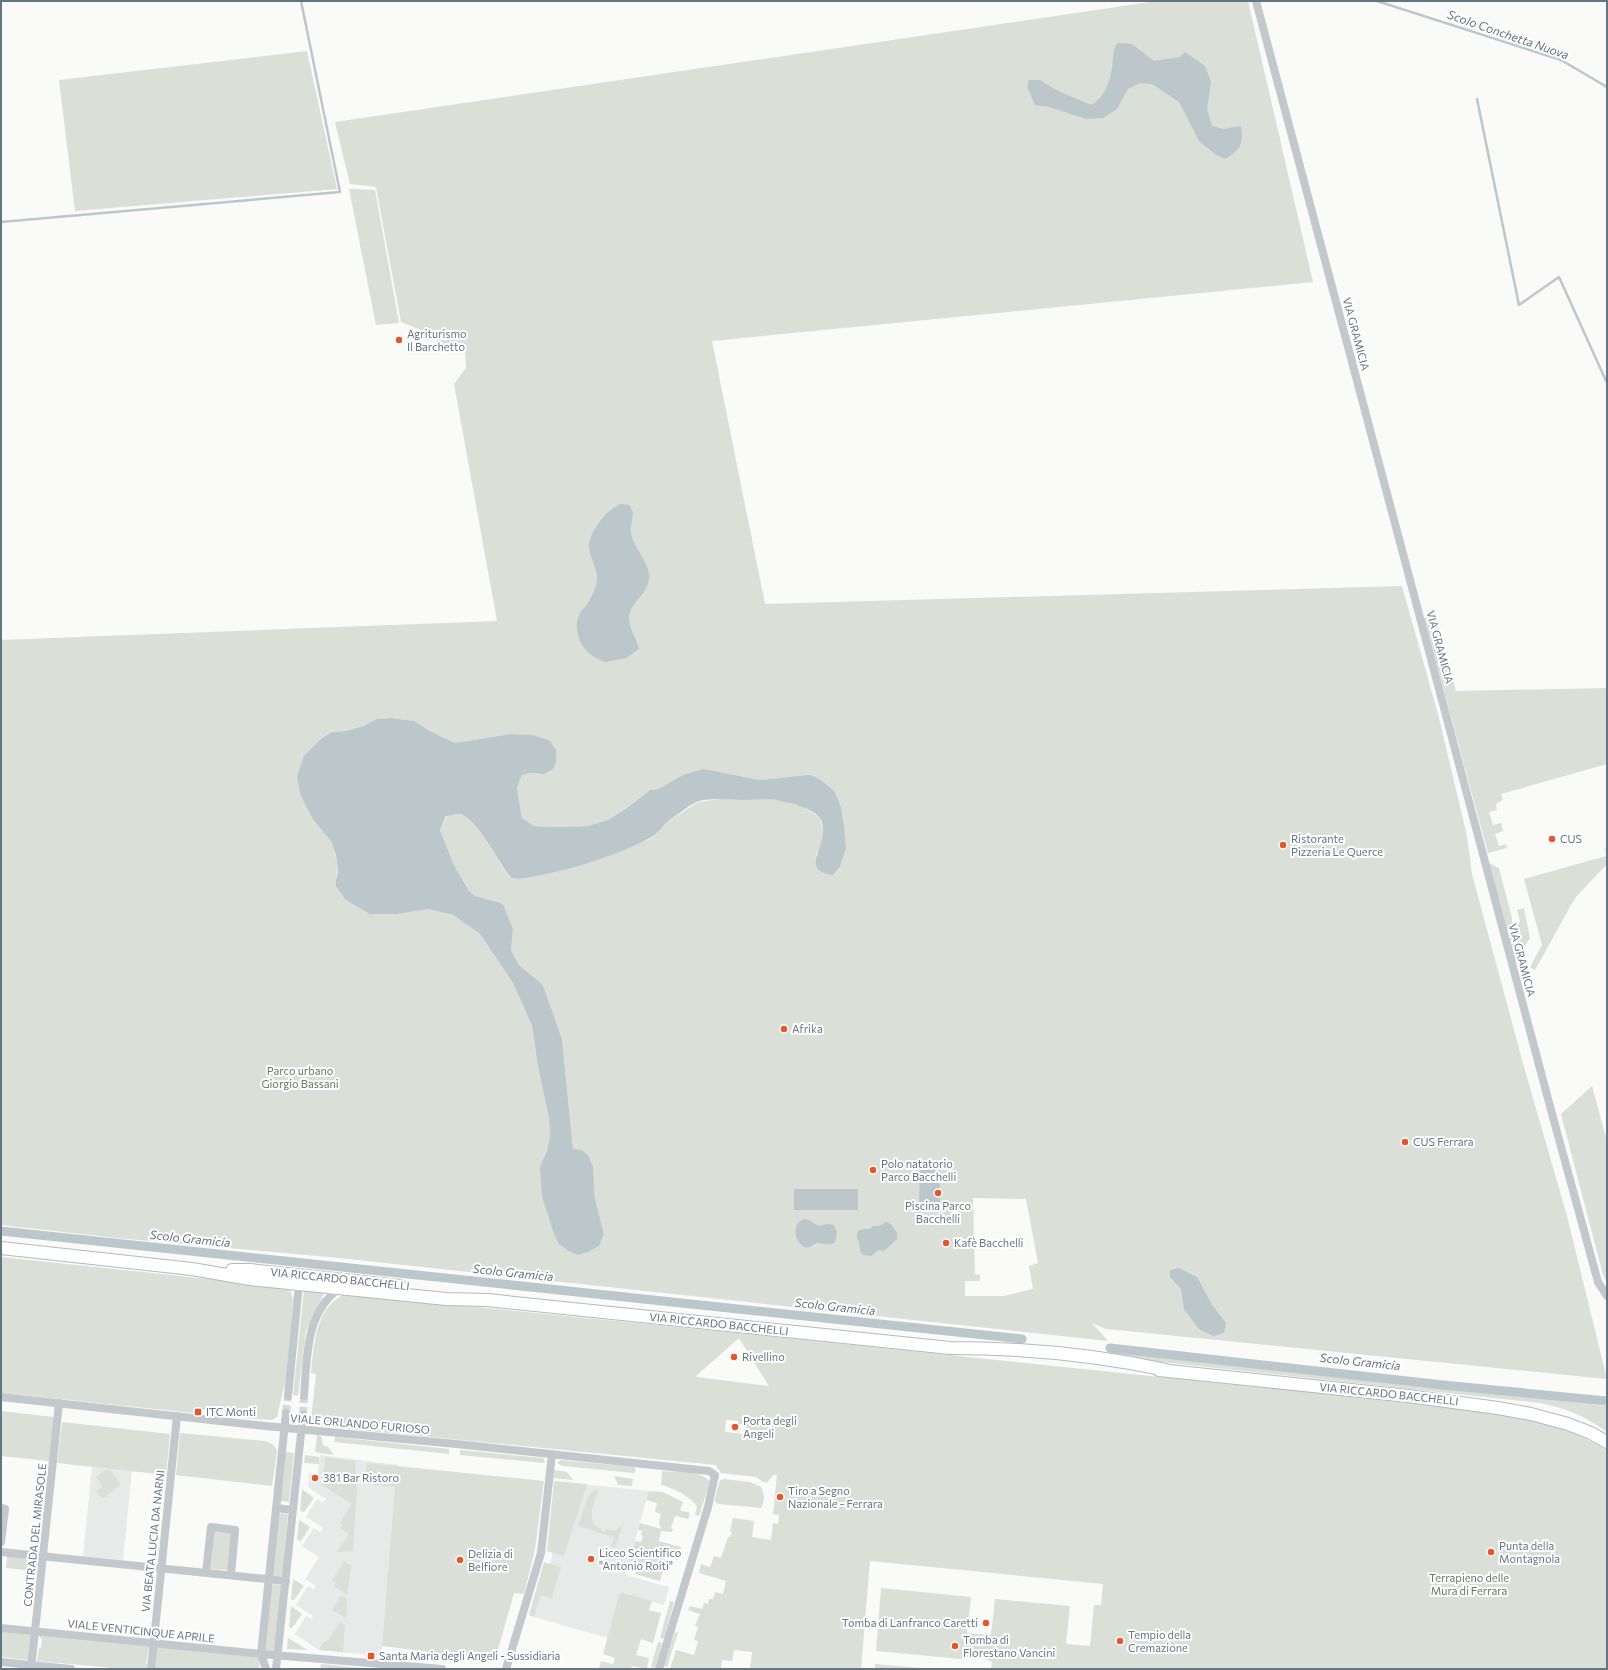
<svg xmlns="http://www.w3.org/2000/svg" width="1608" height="1670" font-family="Commissioner,sans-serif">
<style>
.built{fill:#e8e9e9}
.green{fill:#dadfd7;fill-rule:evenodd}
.water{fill:#bbc7cb}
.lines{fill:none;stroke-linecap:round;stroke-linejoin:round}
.stream{stroke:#bbc7cb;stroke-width:2.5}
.canal{stroke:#bbc7cb;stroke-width:9}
.street-tunnel{stroke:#d5d9db;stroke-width:8;stroke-dasharray:8 4;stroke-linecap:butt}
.secondary-casing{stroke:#b3babf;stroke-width:14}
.street{stroke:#c3c8cc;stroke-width:8}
.secondary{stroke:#fff;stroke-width:12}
.poi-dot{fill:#e4572e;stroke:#fff;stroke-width:1.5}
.labels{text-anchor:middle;stroke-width:4;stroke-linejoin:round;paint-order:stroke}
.poi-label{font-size:11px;fill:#657683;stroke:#fff;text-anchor:start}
.street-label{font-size:11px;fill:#657683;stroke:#fff}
.park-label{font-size:11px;fill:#687a64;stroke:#fff}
.water-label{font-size:12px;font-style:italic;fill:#60757c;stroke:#fff}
</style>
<rect width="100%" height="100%" fill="#fafaf8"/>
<path class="built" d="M320,1455L398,1465L381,1656L319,1650L295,1634L306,1616L311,1619L313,1616L296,1605L308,1586L314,1590L316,1586L305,1579L319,1557L302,1546L314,1528L320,1532L323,1528L306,1517L317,1499L323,1503L326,1499L308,1487L309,1473L318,1474Z
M92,1467L132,1471L123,1560L83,1556Z
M560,1482L649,1491L625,1575L669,1587L664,1605L620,1592L608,1638L534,1617L552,1557Z"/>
<path class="green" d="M1157,1H1248L1313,282L712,341L765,604L1402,586L1439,718L1467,836L1472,874L1524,1067L1567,1216L1607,1379L1106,1329L1092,1323L1108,1341L339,1258L117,1238L1,1225V640L497,621L454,384L466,368L465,349L437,342L436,336L401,322L376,187L350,184L335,122ZM392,718L414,721L430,731L455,743L510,734L533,735L549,740L544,774L531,773L522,775L517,788L522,818L534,826L559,827L587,826L608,820L627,808L650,790L659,789L704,769L760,780L792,777L841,807L844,825L846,848L815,857L822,841L824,830L819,817L803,807L779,800L766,799H721L698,802L669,821L650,839L519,879L510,878C500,865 476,816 459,814C456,814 450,816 447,816L440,830L453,863L469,891L475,896L501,903L504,906L513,929L511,950L519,965L543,985L562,1039L573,1149L589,1157L593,1166L595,1199L604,1234L540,1166L547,1151L550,1136L549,1118L538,1067L532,1026L513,983L480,934L453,915L429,909L397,914L336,880C339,866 336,854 331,841L332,732L346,731L363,726L377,719ZM973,1198L1026,1199L1038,1263L1029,1266L1033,1289L1004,1296H965V1281H980V1275L975,1274Z
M307,51L337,189L75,211L59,80Z
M349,189L375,190L399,323L376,325Z
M1435,617L1456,691L1607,688V764L1501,794L1503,800L1496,804L1497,810L1489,812L1493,825L1501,823L1503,831L1495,834L1499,846L1506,844L1507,848L1488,853L1424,618Z
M1607,847V864L1576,897L1571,905L1535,970L1530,967L1542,945L1524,879L1606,856L1605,849Z
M1489,863L1499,868L1512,918V925L1507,932Z
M1524,908L1530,938L1515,962L1509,940L1520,921L1517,910Z
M1592,1086L1607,1141V1282L1603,1275L1561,1114Z
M1,1257L285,1287L291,1292L293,1300L286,1378L277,1417L272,1420L240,1418V1414L194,1409L193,1413L1,1393Z
M304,1289L323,1292L324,1294L306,1331L298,1396L293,1395Z
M343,1295H355L739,1333L1399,1402C1469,1410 1545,1413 1607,1450V1669H991L992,1662C984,1657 969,1654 961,1659L876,1651L881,1588L971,1597L967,1633L991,1635L995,1599L1070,1606L1066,1644L1090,1646L1094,1605H1101L1103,1584L870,1561L861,1669H750L752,1652L734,1650L732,1661L722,1660L721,1669H670L676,1650L694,1655L698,1641L694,1640L698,1627L695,1626L700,1614L688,1610L690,1606L702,1609L704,1603L708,1604L709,1599H713L715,1592L723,1594L726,1581L699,1573L701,1564L710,1567L714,1556L721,1558L728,1537H730L732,1532L730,1531L733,1518L754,1521L752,1537L771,1540L773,1523L778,1524L779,1515L773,1514L777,1475H773L768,1482H763L756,1477L721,1473L716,1465L339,1428L314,1424L311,1422V1419L316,1374L311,1373C314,1346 315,1309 343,1295ZM739,1338L769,1386L697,1377L696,1376ZM726,1420L738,1421V1424L746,1425L745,1434L725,1432Z
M1110,1351L1607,1406V1432C1583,1415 1568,1409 1540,1403L1114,1357Z
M1,1411L54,1417L49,1461L1,1456Z
M62,1422L170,1434L166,1475L57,1463Z
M180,1433L265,1441L274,1445L277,1451L272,1486L176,1475Z
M317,1435L321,1436L323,1445L328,1447L334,1455L315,1452Z
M335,1437L449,1449V1454L334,1442Z
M460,1450L543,1458L545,1462L544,1463L460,1455Z
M285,1452L294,1453L289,1502L280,1501Z
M305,1455L319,1457V1464L304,1463Z
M325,1457L355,1461L357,1488L353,1551L337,1552L349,1534L340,1528L343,1525L340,1523L352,1504L322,1485Z
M560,1460L634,1467L636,1470L634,1473L563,1466L557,1463Z
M367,1463L544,1481L535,1549L524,1594L514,1593L495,1660L382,1646L395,1487L364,1483Z
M105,1470H110L121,1484L104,1498L100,1496L96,1491L103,1487L96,1477Z
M554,1470L567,1472L573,1480L553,1478Z
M662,1471C674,1472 705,1471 710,1482L699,1516L695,1515L697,1507C691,1496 673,1488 661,1485Z
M614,1476L633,1479L632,1486L618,1485Z
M724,1479L750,1482L761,1487C765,1495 765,1501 761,1508L719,1504L715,1502V1498L720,1480Z
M554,1481L587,1484L564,1556L547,1551Z
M302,1489L314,1498L304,1512L300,1511Z
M595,1490L598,1491C594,1503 584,1523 602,1529L601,1531L605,1532L606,1529C615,1532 618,1530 624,1522L615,1547H611L614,1537L578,1526L589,1495Z
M649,1491L663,1492L683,1502L680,1510L690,1513L688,1519L675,1516L671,1528L673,1529L672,1532L661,1531L659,1541L681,1547L679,1554L665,1550L663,1559L666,1560L660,1581L635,1574L638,1563L629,1561L635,1541L641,1542L643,1536L641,1535L642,1531L638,1530L640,1523L661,1529L659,1523L661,1514L655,1512L657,1503L646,1500Z
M279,1513L288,1514L282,1576H272Z
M299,1520L310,1527L301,1541L297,1540Z
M214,1532L232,1533L228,1570L211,1569Z
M7,1555L32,1558L38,1562L37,1571L6,1568Z
M344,1562L351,1565L347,1595L334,1586L336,1583L332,1580Z
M544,1562L561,1567L552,1598L541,1595L534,1617L529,1615Z
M293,1579L304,1586L294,1600H291Z
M271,1584L281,1585L275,1652L264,1651Z
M620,1592L652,1601L649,1610L661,1613L653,1643L641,1639L636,1655L649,1658L647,1669L632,1666L631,1669H599L601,1661L613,1664L615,1658L603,1654Z
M341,1596L347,1599L346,1618L332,1610Z
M670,1601L674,1602L664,1639L660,1638Z
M291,1606L302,1614L292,1628L289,1627Z
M340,1622L345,1625L343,1652L319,1650L323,1643L329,1639Z
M1,1632L31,1635L29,1660L1,1657Z
M675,1632L678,1633L667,1667L664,1666Z
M40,1636L149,1647L146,1664H147V1669H124L37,1661L39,1648H41L42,1639L40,1638Z
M288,1638L308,1650L287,1649Z
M658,1642L662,1643L655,1668L651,1667Z
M157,1647L260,1658L259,1669H155Z
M321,1664L372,1669H377H320Z
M875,1664L933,1669H875Z"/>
<path class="water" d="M1117,43L1132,44L1154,61L1180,57L1185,52L1205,66L1211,82L1207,109L1212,126L1223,129L1241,126C1244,143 1240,151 1225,159L1215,154L1199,141L1179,102L1152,84L1140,83L1128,89L1117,109L1103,118L1086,119L1049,107L1035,105L1027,87L1029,80H1040L1056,90L1091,105C1102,100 1108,86 1111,74C1114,63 1111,53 1117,43Z
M622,504L629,505L633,512C633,519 630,526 631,534C634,549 651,563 649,579C647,596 628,603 629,620C630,630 637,640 639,649L626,658L605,662C599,659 593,657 589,653C578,643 573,626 580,613C582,609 587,606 589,601C593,595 597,585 597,578C597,568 590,558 589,548C588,533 608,507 622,504Z
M392,718L414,721L430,731L455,743L510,734L533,735L549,740L556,750V762L553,769L544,774L531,773L522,775L517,788L522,818L534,826L559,827L587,826L608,820L627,808L650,790L659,789L683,775L704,769L760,780L810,775L821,780L834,791L841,807L844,825L846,848L840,866L833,875C794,870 836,839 819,817C811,808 791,803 780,801C769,798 758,800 747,800C731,800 714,798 699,801C690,804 679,814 671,819C663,825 657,835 648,839C608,859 564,872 519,879L511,878C500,865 476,816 459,814C455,814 450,816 446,816L440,830L453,863L469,891L475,896L501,903L504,906L513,929L511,950L519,965L543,985L562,1039L573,1149L582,1150L589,1157L593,1166L595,1199L604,1234L599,1246L588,1252L578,1255L569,1251L559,1244L554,1234L542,1196L540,1166L547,1151L550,1136L549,1118L538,1067L532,1026L513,983L480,934L453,915L429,909L397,914H370L345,899L336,886V880L338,872L336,855L331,841L313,819L300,794L297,776L304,756L321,739L332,732L346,731L363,726L377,719Z
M920,1163H940V1202H919Z
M794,1189H858V1210H794Z
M804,1219L809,1220L818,1226L828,1224L834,1225L837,1232L835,1242C829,1246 826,1244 819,1243C814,1242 811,1249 805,1247C793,1242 792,1223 804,1219Z
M886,1222L891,1224L897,1233V1239L884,1251L878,1250L872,1256L863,1255C858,1250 861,1248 859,1243C859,1239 857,1240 857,1236C856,1228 864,1229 869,1229L873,1226H879Z
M1179,1268L1197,1277L1212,1305L1226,1323L1224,1333L1213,1336L1199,1329L1184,1309L1181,1289L1170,1277V1270Z"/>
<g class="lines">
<path class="stream" d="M1377,1L1561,60L1607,87
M1477,99L1519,305L1559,277L1607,383
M1,222L340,192L301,1"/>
<path class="canal" d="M1,1231L1022,1339
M1110,1348L1443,1385L1607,1401"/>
<path class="street-tunnel" d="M286,1413L288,1396
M303,1415L304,1396"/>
<g class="secondary-casing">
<path id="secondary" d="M1,1248L192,1269L250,1279L446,1299L487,1300L950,1348C1021,1348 1097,1355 1166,1370
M232,1270H250L400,1286
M1159,1370L1408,1396L1498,1408L1531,1414L1568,1424L1591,1433L1607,1442"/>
</g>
<path class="street" d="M1256,1L1551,1110L1598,1282L1607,1296
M288,1396L299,1284
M304,1396C307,1359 305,1312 340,1288
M1,1397L265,1426L456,1444L709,1471L715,1475L708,1507L659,1669
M1,1508L5,1509L1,1542
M276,1508L293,1510
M1,1552L286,1581
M206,1573L211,1527L235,1530L231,1575
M1,1628L261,1654L442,1669
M1,1662L71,1669
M31,1669L59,1403
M151,1669L177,1416
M266,1669L261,1654L286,1413
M276,1669L303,1415
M506,1669L541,1553L552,1454"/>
<use href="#secondary" class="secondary"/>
</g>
<g class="poi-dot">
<circle cx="399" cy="340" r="4"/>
<circle cx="1552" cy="839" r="4"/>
<circle cx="1283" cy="845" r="4"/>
<circle cx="784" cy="1029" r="4"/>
<circle cx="1405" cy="1142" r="4"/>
<circle cx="873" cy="1170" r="4"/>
<circle cx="938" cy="1193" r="4"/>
<circle cx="946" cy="1243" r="4"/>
<circle cx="734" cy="1357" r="4"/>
<rect x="194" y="1408" width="8" height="8" rx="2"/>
<circle cx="735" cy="1427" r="4"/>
<circle cx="315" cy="1478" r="4"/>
<circle cx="780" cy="1497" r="4"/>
<circle cx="1491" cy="1552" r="4"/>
<circle cx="591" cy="1559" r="4"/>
<circle cx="460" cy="1560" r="4"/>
<circle cx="986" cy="1623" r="4"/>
<circle cx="1120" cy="1641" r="4"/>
<circle cx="955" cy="1646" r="4"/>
<rect x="367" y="1652" width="8" height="8" rx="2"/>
</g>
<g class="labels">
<g class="poi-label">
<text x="407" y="338">Agriturismo<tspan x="407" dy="13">Il Barchetto</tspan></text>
<text x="1291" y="843">Ristorante<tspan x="1291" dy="13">Pizzeria Le Querce</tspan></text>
<text x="1560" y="843">CUS</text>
<text x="792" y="1033">Afrika</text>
<text x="1413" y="1146">CUS Ferrara</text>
<text x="881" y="1168">Polo natatorio<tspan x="881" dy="13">Parco Bacchelli</tspan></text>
<text x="938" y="1210" text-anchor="middle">Piscina Parco<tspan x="938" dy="13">Bacchelli</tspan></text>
<text x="954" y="1247">Kafè Bacchelli</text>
<text x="742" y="1361">Rivellino</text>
<text x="206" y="1416">ITC Monti</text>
<text x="743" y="1425">Porta degli<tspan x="743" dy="13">Angeli</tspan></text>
<text x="323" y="1482">381 Bar Ristoro</text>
<text x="788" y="1495">Tiro a Segno<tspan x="788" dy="13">Nazionale - Ferrara</tspan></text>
<text x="1499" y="1550">Punta della<tspan x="1499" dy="13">Montagnola</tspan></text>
<text x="599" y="1557">Liceo Scientifico<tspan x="599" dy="13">"Antonio Roiti"</tspan></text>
<text x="468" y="1558">Delizia di<tspan x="468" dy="13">Belfiore</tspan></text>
<text x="978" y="1627" text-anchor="end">Tomba di Lanfranco Caretti</text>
<text x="1128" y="1639">Tempio della<tspan x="1128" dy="13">Cremazione</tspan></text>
<text x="963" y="1644">Tomba di<tspan x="963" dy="13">Florestano Vancini</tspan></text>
<text x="379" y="1660">Santa Maria degli Angeli - Sussidiaria</text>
</g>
<g class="street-label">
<text transform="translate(1356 334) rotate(75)" y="4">VIA GRAMICIA</text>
<text transform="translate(1440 647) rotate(75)" y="4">VIA GRAMICIA</text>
<text transform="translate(1522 960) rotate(75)" y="4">VIA GRAMICIA</text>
<text transform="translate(340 1279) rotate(6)" y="4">VIA RICCARDO BACCHELLI</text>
<text transform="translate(719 1324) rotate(6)" y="4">VIA RICCARDO BACCHELLI</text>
<text transform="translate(1389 1394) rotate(6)" y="4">VIA RICCARDO BACCHELLI</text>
<text transform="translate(360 1424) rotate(5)" y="4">VIALE ORLANDO FURIOSO</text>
<text transform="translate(35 1535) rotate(-84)" y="4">CONTRADA DEL MIRASOLE</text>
<text transform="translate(153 1541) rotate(-84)" y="4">VIA BEATA LUCIA DA NARNI</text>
<text transform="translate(141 1631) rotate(6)" y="4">VIALE VENTICINQUE APRILE</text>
</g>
<g class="park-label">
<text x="300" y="1075">Parco urbano<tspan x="300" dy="13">Giorgio Bassani</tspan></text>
<text x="1469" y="1582">Terrapieno delle<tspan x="1469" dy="13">Mura di Ferrara</tspan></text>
</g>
<g class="water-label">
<text transform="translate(1508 35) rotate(19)" y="4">Scolo Conchetta Nuova</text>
<text transform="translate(190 1239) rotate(6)" y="4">Scolo Gramicia</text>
<text transform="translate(513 1273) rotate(6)" y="4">Scolo Gramicia</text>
<text transform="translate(835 1307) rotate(6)" y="4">Scolo Gramicia</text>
<text transform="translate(1360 1362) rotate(6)" y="4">Scolo Gramicia</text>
</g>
</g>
<rect width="1608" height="1670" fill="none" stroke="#657683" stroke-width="4"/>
</svg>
